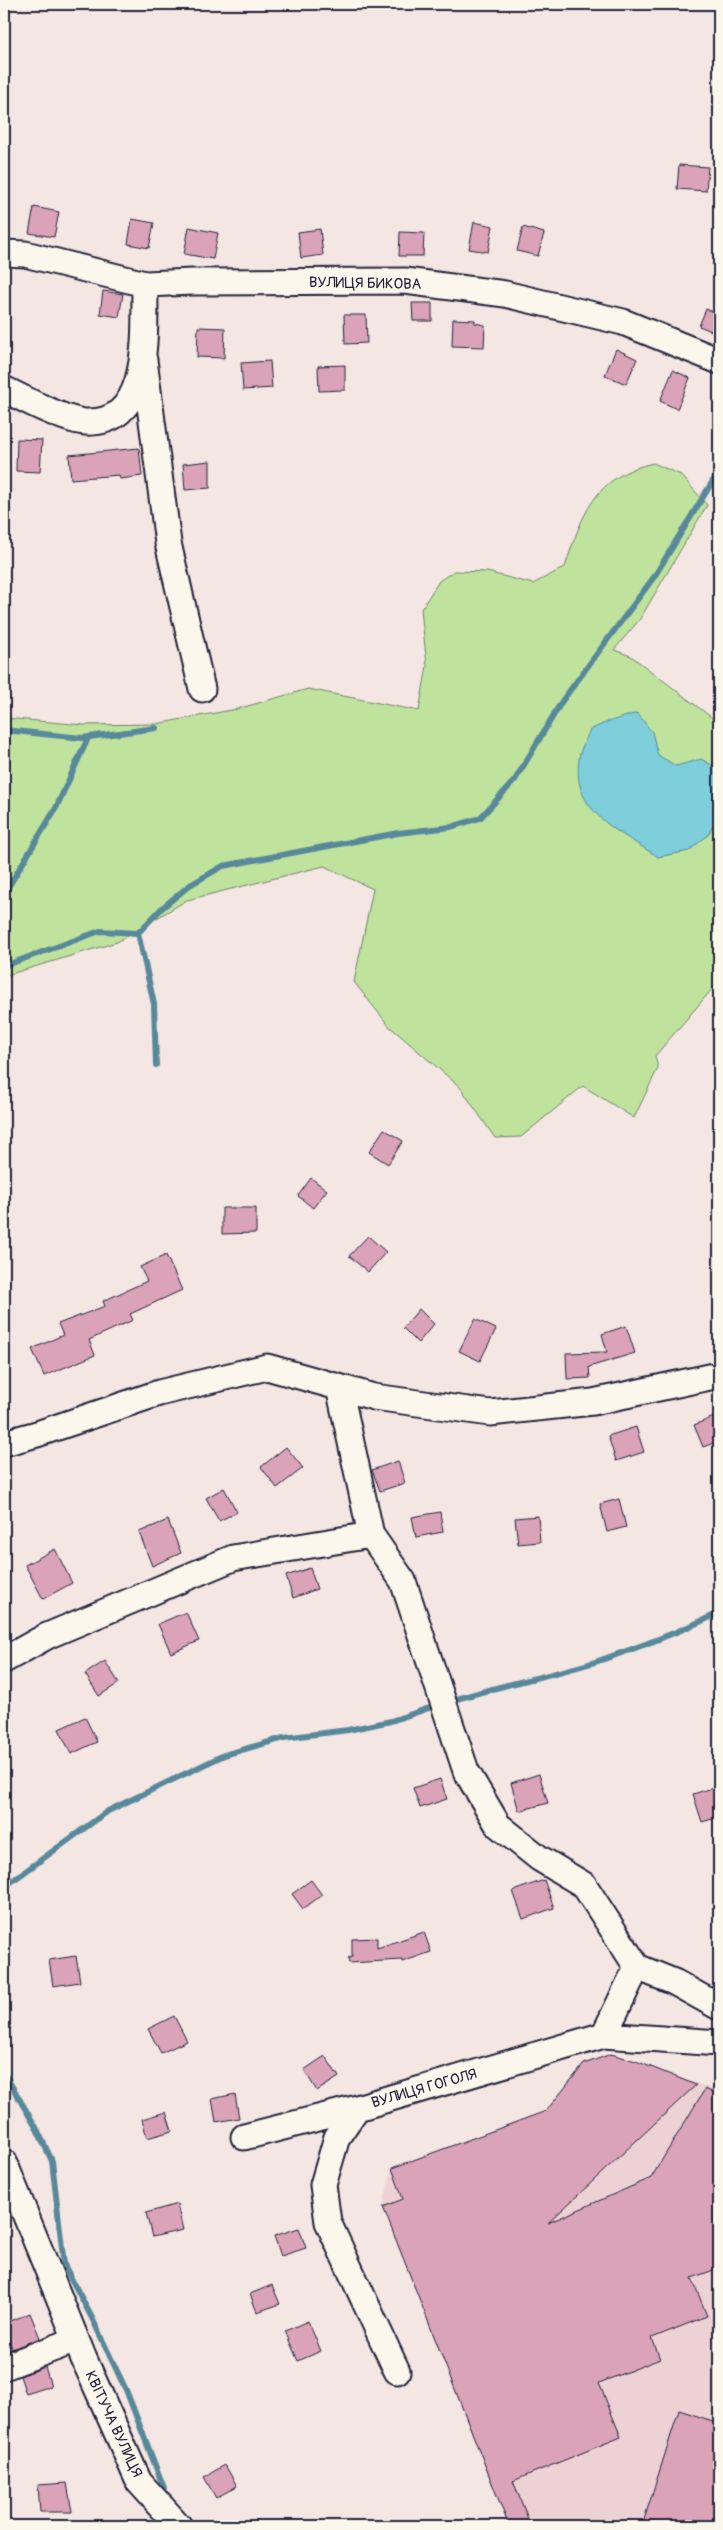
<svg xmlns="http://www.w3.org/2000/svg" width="723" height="2530" font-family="Pangolin,sans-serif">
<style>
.built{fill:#ecd2d5}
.green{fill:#bfe39d;stroke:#70826c}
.water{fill:#7ecedb;stroke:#59899b}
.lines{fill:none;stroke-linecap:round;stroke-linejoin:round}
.stream{stroke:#59899b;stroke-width:6}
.building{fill:#daa3b8;stroke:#22223b}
.minor-casing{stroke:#22223b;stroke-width:29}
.minor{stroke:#fbf7ec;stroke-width:25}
.labels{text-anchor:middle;stroke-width:4;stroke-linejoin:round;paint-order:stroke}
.street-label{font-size:15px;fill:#22223b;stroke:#fbf7ec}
</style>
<rect width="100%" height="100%" fill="#f4e6e2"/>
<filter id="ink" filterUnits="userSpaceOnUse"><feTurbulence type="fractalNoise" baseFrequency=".02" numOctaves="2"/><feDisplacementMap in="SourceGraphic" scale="10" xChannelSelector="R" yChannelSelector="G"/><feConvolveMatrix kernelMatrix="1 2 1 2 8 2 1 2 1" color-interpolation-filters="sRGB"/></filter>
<g filter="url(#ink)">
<path class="built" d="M636,2061L719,2092V2526H508L383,2207L392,2168L546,2111L566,2088Z"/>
<path class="green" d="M653,463L681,475L707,505L640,619L614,650L631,656L719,723V981L655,1056L658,1068L634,1118L583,1086L521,1137L495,1138L460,1087L389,1026L354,982L373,889L324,866L187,900L117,942L4,976V718L84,725L156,724L237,709L308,689L419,711L427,666L421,609L439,581L454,571L487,572L533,584L565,567C582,515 594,476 653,463Z"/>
<path class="water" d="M637,713L652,732L658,755L676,766L701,759L719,769V814L708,835L689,851L658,857C621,832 571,813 579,759C580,749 586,739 590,730L607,722Z"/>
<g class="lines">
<path class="stream" d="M4,730L82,738L156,728
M4,894L56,808L88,738
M4,966L100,931L138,933
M156,1065L154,1004L138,933L162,908L190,885L223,866L398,833L451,827L480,818L515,780L562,701L654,577L719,471
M448,1702C496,1686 546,1677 595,1662C637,1648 679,1632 719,1613
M4,1887L108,1811L224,1755L284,1738L348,1730L391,1721L438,1705
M4,2073L37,2129L52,2161L64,2265L92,2318L126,2390L164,2488"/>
</g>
<path class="building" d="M679,165L708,167L706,191L677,189Z
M34,207L59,212L54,237L29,233Z
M132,219L154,223L149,248L128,244Z
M474,222L493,226L488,252L469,249Z
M189,227L218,233L213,259L184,254Z
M523,227L544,233L538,256L517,251Z
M320,229L323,255L301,258L298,232Z
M400,232L424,233L423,256H399Z
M103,291L123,294L119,317L100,314Z
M412,303H432V321H413Z
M706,309L719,314V334L699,326Z
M344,315H366L367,343L345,344Z
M453,319L475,320V323L485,325L484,347L452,346Z
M198,327L225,328L224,358L197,357Z
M616,349L637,359L626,384L605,375Z
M270,361L272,388L243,390L241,363Z
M345,365V390L319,391L318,366Z
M673,370L690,378L677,409L660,401Z
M17,439L42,440L40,472L16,471Z
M139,448L142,476L120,479L119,475L71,479L69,455Z
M210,461V488L185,490L183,464Z
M384,1129L403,1141L388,1164L369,1152Z
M311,1178L327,1190L313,1208L298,1196Z
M222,1208H256V1233L222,1234Z
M368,1236L386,1252L368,1272L349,1256Z
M166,1255L182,1290L130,1314L133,1320L89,1340L95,1355L44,1376L32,1349L63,1335L58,1324L105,1306L103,1301L147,1281L140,1267Z
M419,1309L434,1324L418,1343L403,1328Z
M475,1319L496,1329L480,1361L459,1351Z
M626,1326L635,1353L589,1367L590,1378L567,1379L566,1353L607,1352L602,1334Z
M719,1415V1441L703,1447L694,1425Z
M636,1427L644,1452L616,1461L608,1436Z
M286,1447L303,1468L277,1488L261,1467Z
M398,1461L405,1483L380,1491L372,1470Z
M224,1488L237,1512L219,1521L206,1498Z
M619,1499L626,1527L607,1532L600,1504Z
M440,1512L443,1532L416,1537L412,1517Z
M538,1516L540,1542L518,1544L515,1518Z
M168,1520L181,1553L152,1566L139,1532Z
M55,1549L72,1583L43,1599L25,1565Z
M310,1568L317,1589L293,1598L286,1576Z
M186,1612L199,1641L171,1653L158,1624Z
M105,1661L119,1683L99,1696L85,1674Z
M85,1717L97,1742L71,1754L59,1729Z
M539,1774L548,1803L519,1811L511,1783Z
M440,1779L447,1799L420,1808L413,1788Z
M719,1786V1817L702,1822L693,1794Z
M311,1880L322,1895L303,1909L292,1894Z
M544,1880L554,1908L523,1919L513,1891Z
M424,1932L431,1952L402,1962V1960L349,1963L348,1958L352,1957V1939L377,1938V1948Z
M76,1956L80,1982L53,1986L49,1960Z
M174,2016L187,2041L161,2053L148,2029Z
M611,2054L636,2061L696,2085L548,2223L651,2178L705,2089L719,2095V2268L692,2278L707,2316L652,2338L660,2359L599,2383L621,2437L513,2481L531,2526H509L383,2207L403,2199L392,2168L546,2111L584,2064Z
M325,2056L339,2077L317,2091L304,2070Z
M235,2094L239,2118L216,2122L212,2099Z
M166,2112L172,2131L147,2138L142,2119Z
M177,2204L183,2230L152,2237L146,2213Z
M299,2228L306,2248L281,2256L274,2236Z
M272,2285L280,2304L257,2312L250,2294Z
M30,2313L40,2338L12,2349L4,2324Z
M308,2321L321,2351L298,2361L285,2331Z
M45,2367L51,2386L26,2394L20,2376Z
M679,2410L719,2423V2526H642Z
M225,2465L237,2486L216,2498L204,2477Z
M67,2483L72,2512H40L38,2485Z"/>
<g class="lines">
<g class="minor-casing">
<path id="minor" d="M4,253L25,254L145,284L193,282L405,281L505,294L623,322L719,361
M144,360L168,543L202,689
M4,389C22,398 65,421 85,422C153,426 144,330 145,284
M339,1387L371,1535L403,1581L466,1771L498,1825L539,1858L584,1885L637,1967L604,2035
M4,1443L37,1434L159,1393L267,1367L374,1397L490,1413L593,1402L719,1375
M4,1660L47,1636L233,1558L371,1535
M637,1967L674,1982L719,2007
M357,2108L337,2137L323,2185L328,2222L397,2371
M244,2137L357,2108L604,2035L719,2043
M4,2162L84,2359L139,2482L179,2526
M4,2367L76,2340"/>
</g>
<use href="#minor" class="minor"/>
</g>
</g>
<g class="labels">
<g class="street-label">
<text transform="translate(365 283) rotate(1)" y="5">ВУЛИЦЯ БИКОВА</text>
<text transform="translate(424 2088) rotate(-16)" y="5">ВУЛИЦЯ ГОГОЛЯ</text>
<text transform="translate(114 2424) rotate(65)" y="5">КВІТУЧА ВУЛИЦЯ</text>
</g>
</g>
<rect width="723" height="2530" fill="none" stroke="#fbf7ec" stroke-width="20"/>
<rect x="10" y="10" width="703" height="2510" fill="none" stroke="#22223b" stroke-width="2" filter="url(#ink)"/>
</svg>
